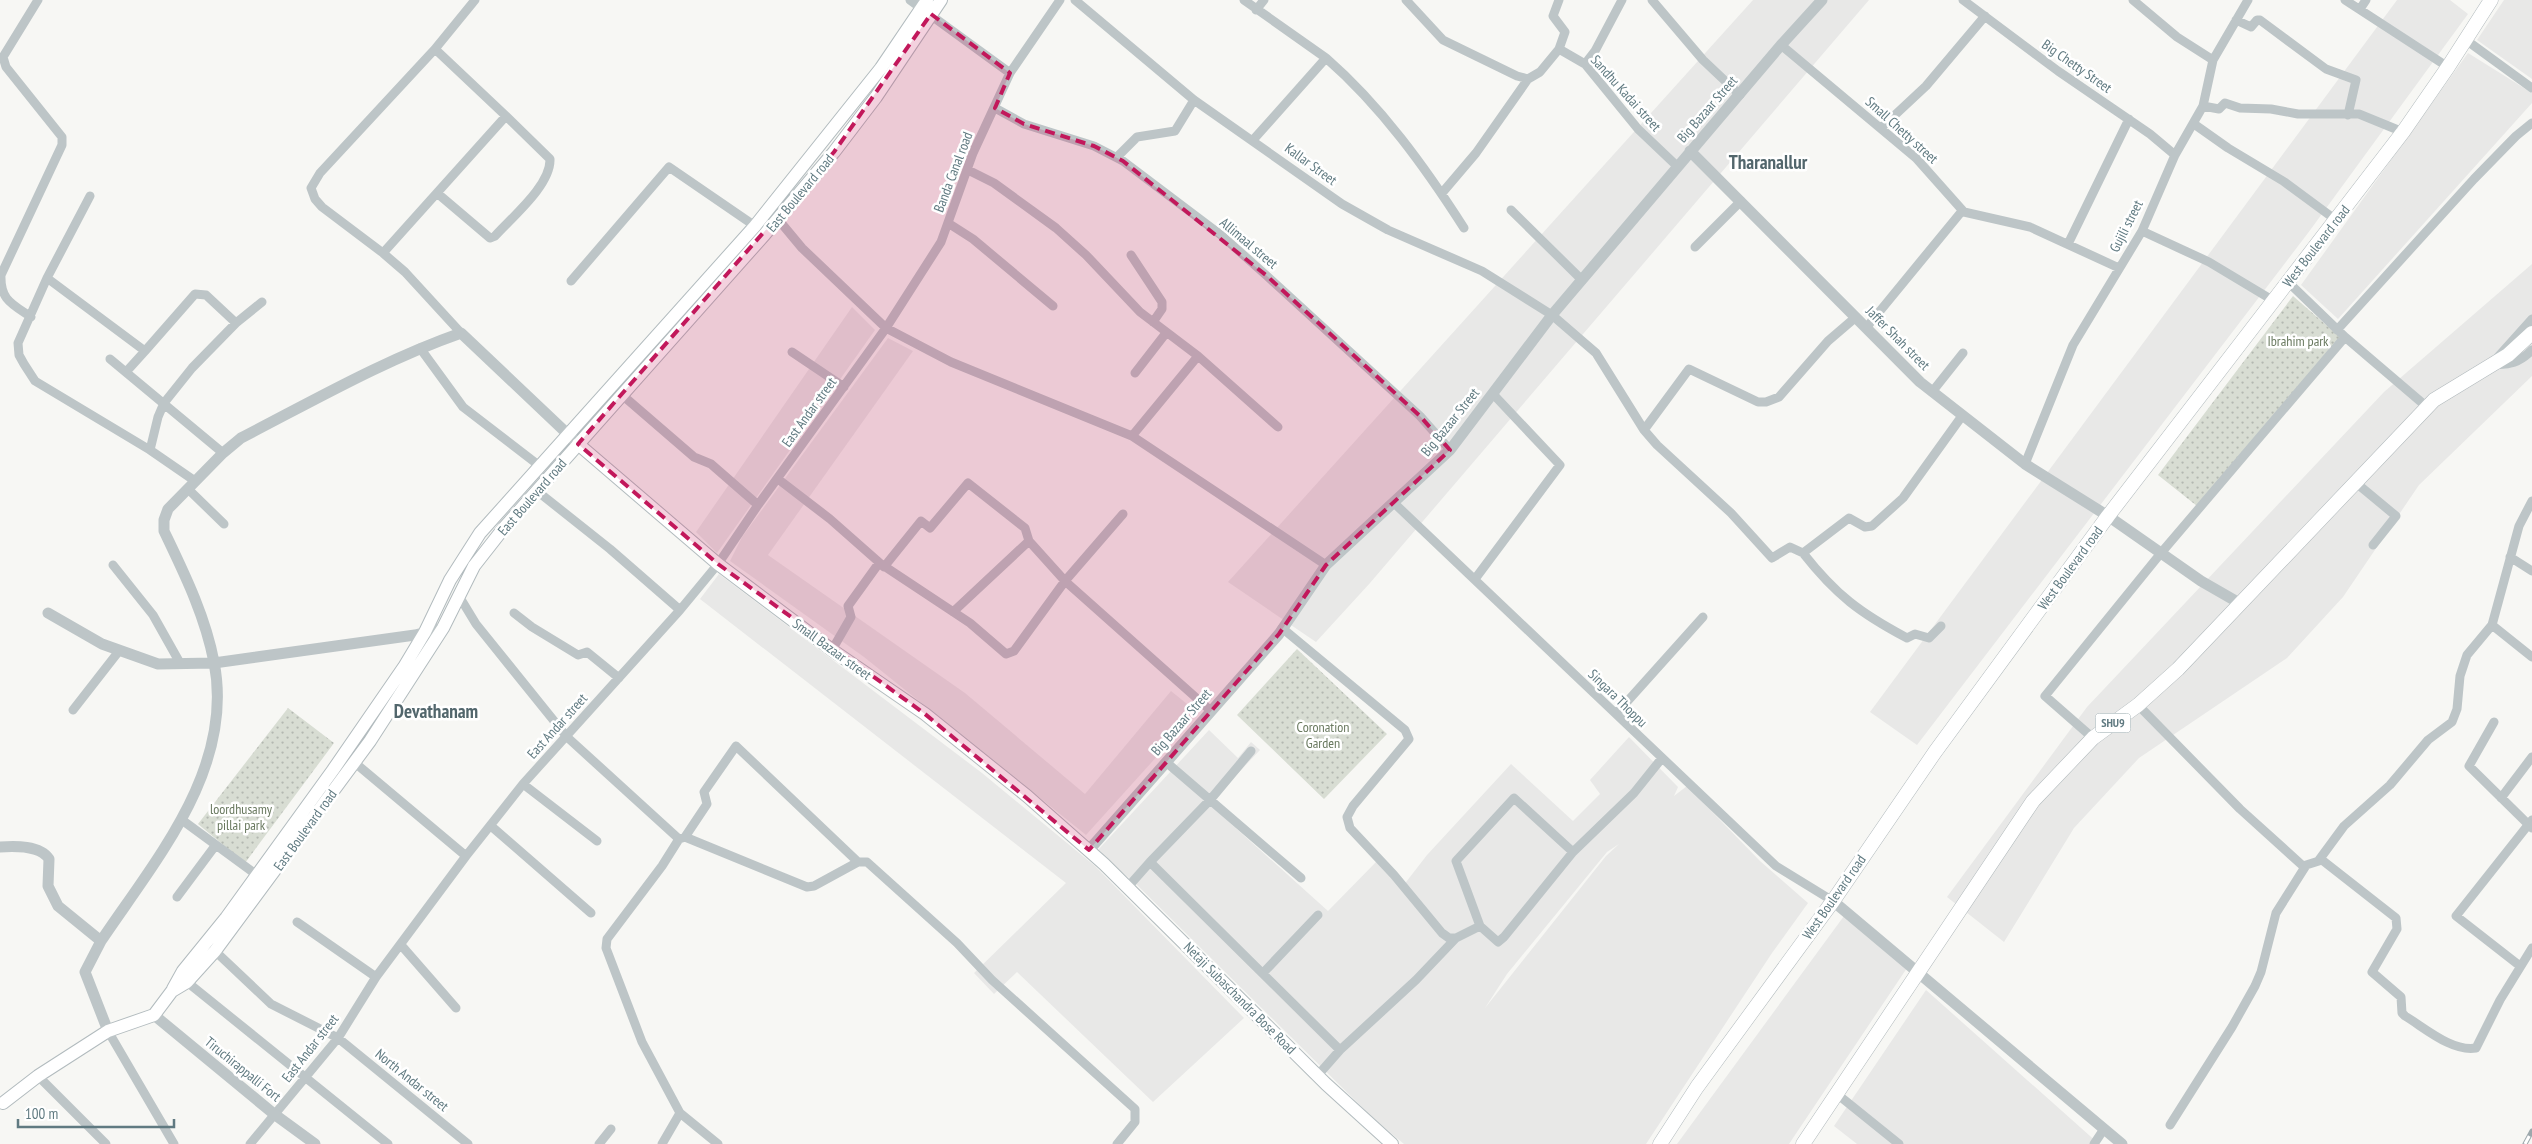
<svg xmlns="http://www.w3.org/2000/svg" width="2532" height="1144" font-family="'PT Sans Narrow',sans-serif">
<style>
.built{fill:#e8e8e7;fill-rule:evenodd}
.park{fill:url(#park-dots)}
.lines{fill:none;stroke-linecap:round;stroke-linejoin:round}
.secondary-casing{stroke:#b2bbbe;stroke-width:14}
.primary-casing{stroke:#b1b9bc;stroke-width:15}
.minor{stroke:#bdc5c7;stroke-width:9}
.tertiary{stroke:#bdc5c7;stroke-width:11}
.secondary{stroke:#fff;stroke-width:12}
.primary{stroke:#fff;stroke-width:14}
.rail-casing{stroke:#9da8ac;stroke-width:5}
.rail{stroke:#fff;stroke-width:3;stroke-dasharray:9;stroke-linecap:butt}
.marked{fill:#c2185b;fill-opacity:0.2;stroke:#c2185b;stroke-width:4;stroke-dasharray:10 6;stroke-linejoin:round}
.labels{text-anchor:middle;stroke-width:5;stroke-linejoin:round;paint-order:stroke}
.shield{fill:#fff;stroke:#90a2a7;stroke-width:1}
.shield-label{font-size:12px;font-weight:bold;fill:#607a81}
.street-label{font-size:14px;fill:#607a81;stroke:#fff}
.park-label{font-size:14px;fill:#69795f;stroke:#fff}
.district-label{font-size:19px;font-weight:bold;fill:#52666c;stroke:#fff}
</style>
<defs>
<pattern id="park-dots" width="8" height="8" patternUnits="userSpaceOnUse" patternTransform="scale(1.25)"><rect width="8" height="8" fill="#d8ddd3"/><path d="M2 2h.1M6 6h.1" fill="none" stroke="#b3b8b1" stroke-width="1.8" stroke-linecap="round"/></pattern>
</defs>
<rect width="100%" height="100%" fill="#f7f7f4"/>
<path class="built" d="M1753,0H1869L1370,583L1316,642L1228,582Z
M2397,0H2450L2468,14L2308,233L1917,745L1870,712Z
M2504,0H2532V79L2477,40Z
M2468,53L2532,93V103L2338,319L2301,285Z
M2532,264V376L2419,485L2343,597L2287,658L2139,758L2074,828L2004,942L1947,897L2087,707L2384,392Z
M852,307L875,330L717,553L696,532Z
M888,338L913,351L768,555L965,693L1085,794L1171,691L1197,712L1086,835L864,657L730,561L742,537Z
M719,574L982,773L1095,866L1244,1018L1153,1102L1017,972L994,994L974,973L1066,883L700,599Z
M1209,730L1238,758L1251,742L1260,750L1209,804L1328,911L1377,861L1403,886L1427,855L1511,764L1573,821L1600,794L1590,780L1629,737L1678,787L1674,796L1687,786L1760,861L1808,903L1772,953L1646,1144H1404L1374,1119L1136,884L1097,851ZM1619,844L1606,856L1485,1008L1507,974L1607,852Z
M1844,916L1907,968L1789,1144H1677Z
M1926,990L2099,1144H1857L1834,1126Z"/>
<path class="park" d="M2293,296L2341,338L2197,506L2158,475Z
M1297,649L1387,734L1324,799L1237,715Z
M288,708L334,743L245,863L198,824Z"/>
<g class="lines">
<g class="secondary-casing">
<path id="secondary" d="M578,444L718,564L832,650L925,714L1027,796L1104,864L1326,1084L1392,1144
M173,989L183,971L226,918L333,770L404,667L425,632L450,580L480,533L755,226L881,68L927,0
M3,1103L38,1076L108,1031L154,1015L172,991L187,982L215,951L370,741L443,628L474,566L503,529L765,234L834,152L876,97L941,0"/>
</g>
<g class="primary-casing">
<path id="primary" d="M1660,1144L1697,1087L1833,901L1935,752L2108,516L2403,132L2448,67L2491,0
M1803,1144L2033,801L2093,738L2138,705L2178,669L2434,400L2508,355L2532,333"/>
</g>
<path class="minor" d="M910,0L1010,73
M1075,0L1194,100L1342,204L1388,230L1482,271L1552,315L1596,353L1644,430L1657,445L1731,513L1772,558L1790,547L1803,553L1849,518L1865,527L1872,526L1903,498L1962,416
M1244,0L1326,58L1253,140
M1406,0L1443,40L1517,76L1528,79L1540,72L1559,49L1585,64L1638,129L1678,167
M1652,0L1703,60L1740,95
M1963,0L2058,71L2150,134L2175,155
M2133,0L2177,37L2213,60
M2345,0L2448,67
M2360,9L2366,0
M1256,10L1264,0
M2236,20L2251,27L2257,20H2260L2326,69L2356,80L2348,115
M2466,40L2532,88
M1781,45L1916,158L1964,212L2030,227L2119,268
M1559,49L1565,32L1553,16L1559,0
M1326,58C1381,106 1425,167 1464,228
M1585,64L1595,51L1622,0
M2203,106L2219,109L2225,103L2240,108L2271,109L2298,114H2359L2403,132
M995,108L1024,124L1094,146L1123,161L1221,235L1267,276L1420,416L1450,450
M2194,124L2228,148L2283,181L2336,220
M1881,128L1926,86L1985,16
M1117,157L1137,137L1175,131L1194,100
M968,170L994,183L1056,228L1086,255L1140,312L1198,356L1278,427
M437,193L490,238L495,236C512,217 551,185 550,159L506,116
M1442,193L1476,153L1528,79
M1511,210L1582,280
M777,218L802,248L886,328L951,362L1132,436L1326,565
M948,223L973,239L1053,306
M2142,231L2209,262L2274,301
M2068,244L2129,119
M1695,247L1741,201
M383,253L322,207L315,199L311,188L320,173L435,49
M1131,255L1162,302V309L1153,322
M47,278L90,196
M571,281L669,167L755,226
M2288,282L2345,337L2427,407
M31,317C12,304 0,300 1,275L62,145V137L6,67L3,57L38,0
M236,323L206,295L195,294L145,351L47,278L18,343L19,355L24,364L35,381L150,450L158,417L164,403L192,368L236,323L262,302
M1866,328L1962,211
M2337,330L2474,179L2516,136L2532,123
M461,333L405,272L383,253L506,116L435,49L475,0
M420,348L463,407L541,467
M792,352L844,387
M2497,358L2532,319
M110,359L223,453
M2493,364C2509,366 2520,362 2532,350
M126,372L145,351
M1135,373L1166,333
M1932,392L1963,353
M621,394L694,457L711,464L758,505
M1644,430L1689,369L1758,402H1766L1779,397L1828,341L1856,317
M1132,436L1198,356
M150,450L195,481
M2025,464L2073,345L2142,231L2175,155L2203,106L2213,60L2248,0
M778,479L830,519L881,564L970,623L1006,654L1014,651L1065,581L1123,514
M2355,482L2396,516L2373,545
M188,489L224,524
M537,491L610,549L680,610
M1394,503L1776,866L1833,901
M1803,553C1836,595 1860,613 1907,638L1915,634L1929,638L1941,626
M2510,557L2532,571
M113,565L153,615L180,663
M884,567L921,521L930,528L968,483L1025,528L1029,541
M1475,579L1560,465L1493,394
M459,596L476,624L567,737L679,839
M953,612L1029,541L1065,581L1211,711
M514,613L532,627L578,655L587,652L619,678
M2492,625L2532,657
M1282,628L1405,730L1409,739L1353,806L1347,817L1350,828L1394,875L1442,933L1449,938H1456
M832,650L851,617L848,606L879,563
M2138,705L2240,809L2303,866L2322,860L2396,918L2397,929L2372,972L2401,997L2402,1013L2405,1016C2425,1028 2452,1052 2476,1048L2500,1000L2532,948
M73,710L119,651
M1616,714L1703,617
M2494,722L2469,766L2532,828
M2093,738L2045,696L2161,553L2345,337
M354,762L466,856
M1166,762L1301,878
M523,784L597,841
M2501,798L2532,757
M182,820L257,875
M491,826L591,913
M685,837L707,804L704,792L736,746L858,862
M2319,860L2344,826L2390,785L2428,740L2452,722L2457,709L2460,676L2467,655L2492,625L2519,526L2532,501
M1150,862L1210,800L1251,751
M1127,888L1150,862L1340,1050L1318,1075
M177,897L215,846
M297,922L376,977
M1480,926L1456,861L1514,798L1573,852
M401,945L456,1008
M215,951L271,1004L338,1038L468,1144
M2520,966L2456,916L2532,820
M1263,973L1318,915
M187,982L388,1144
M108,1031L174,1144
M1340,1050L1416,980L1456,938L1480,926L1498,942L1504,937L1573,852L1634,793L1662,758
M38,1076L106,1144
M1837,1094L1899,1144
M2170,1125L2232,1027L2255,986L2261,972L2276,913L2305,867
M250,1144L338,1038L376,977L466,856L523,784L680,610L718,564L758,505L886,328L941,242L973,153L1010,73L1060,0
M599,1144L611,1129
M662,1144L680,1113
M718,1144L680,1113L642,1042L606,948L607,939L662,866L679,839L685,837L807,887L814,886L858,862H867L957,943L992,980L1135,1109V1122L1117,1144
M2094,1144L2104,1129"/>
<path class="tertiary" d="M1690,151L1920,382L2025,464L2108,516L2201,581L2241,604
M48,613L102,644L158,664L214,663L415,635L443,628
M0,847C15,846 40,845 49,859L48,886L58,906L101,941L85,972L108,1031
M1089,850L1279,634L1326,565L1450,450L1552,315L1781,45L1822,0
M1833,901L2122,1144
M101,941C156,859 235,768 214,662C205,615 184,573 164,531V520L168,509L223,453L241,438C313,401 384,360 461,333L575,441
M154,1015L274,1114L315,1144"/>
<use href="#secondary" class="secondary"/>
<use href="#primary" class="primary"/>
<g class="rail-casing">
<path id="rail" d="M2525,1144L2532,1131"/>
</g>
<use href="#rail" class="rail"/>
</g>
<path class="marked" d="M931,14L1010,73L995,108L1024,124L1094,146L1123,161L1267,276L1420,416L1450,450L1326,565L1279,634L1089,850L925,714L718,564L578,444L834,152Z"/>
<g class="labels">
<rect class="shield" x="2095.5" y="713.5" width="35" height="19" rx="4"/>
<g class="shield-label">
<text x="2113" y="727">SHU9</text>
</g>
<g class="street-label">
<text transform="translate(2077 66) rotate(35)" y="5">Big Chetty Street</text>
<text transform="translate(1626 93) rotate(48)" y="5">Sandhu Kadai street</text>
<text transform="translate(1707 109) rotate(-49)" y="5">Big Bazaar Street</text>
<text transform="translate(1902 130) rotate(42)" y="5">Small Chetty street</text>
<text transform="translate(1311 164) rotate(36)" y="5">Kallar Street</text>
<text transform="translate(953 172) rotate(-69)" y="5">Banda Canal road</text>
<text transform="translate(800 193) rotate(-50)" y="5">East Boulevard road</text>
<text transform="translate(2126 226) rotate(-63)" y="5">Gujili street</text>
<text transform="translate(1249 243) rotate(40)" y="5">Allimaal street</text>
<text transform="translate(2316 246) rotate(-52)" y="5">West Boulevard road</text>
<text transform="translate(1898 338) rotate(45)" y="5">Jaffer Shah street</text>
<text transform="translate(809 412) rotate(-54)" y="5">East Andar street</text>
<text transform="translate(1450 422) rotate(-51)" y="5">Big Bazaar Street</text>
<text transform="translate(532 497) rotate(-49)" y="5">East Boulevard road</text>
<text transform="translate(2070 568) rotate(-54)" y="5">West Boulevard road</text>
<text transform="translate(832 649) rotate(36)" y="5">Small Bazaar street</text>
<text transform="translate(1618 698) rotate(44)" y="5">Singara Thoppu</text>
<text transform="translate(1181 722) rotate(-49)" y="5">Big Bazaar Street</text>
<text transform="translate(557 726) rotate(-48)" y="5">East Andar street</text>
<text transform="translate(305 830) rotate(-54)" y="5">East Boulevard road</text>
<text transform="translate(1834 897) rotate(-55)" y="5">West Boulevard road</text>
<text transform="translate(1240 998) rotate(45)" y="5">Netaji Subaschandra Bose Road</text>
<text transform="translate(310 1048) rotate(-52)" y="5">East Andar street</text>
<text transform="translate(243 1069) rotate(39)" y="5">Tiruchirappalli Fort</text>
<text transform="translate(412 1080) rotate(39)" y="5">North Andar street</text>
</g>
<g class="park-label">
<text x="2298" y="346">Ibrahim park</text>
<text x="1323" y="732">Coronation<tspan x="1323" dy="16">Garden</tspan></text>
<text x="241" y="814">loordhusamy<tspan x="241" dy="16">pillai park</tspan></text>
</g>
<g class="district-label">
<text x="1768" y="169">Tharanallur</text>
<text x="436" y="718">Devathanam</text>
</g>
</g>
<path d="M18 1119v8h156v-8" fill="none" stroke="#607a81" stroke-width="2.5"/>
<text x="25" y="1119" font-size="15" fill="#607a81" stroke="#ffffff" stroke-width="4" paint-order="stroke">100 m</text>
</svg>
